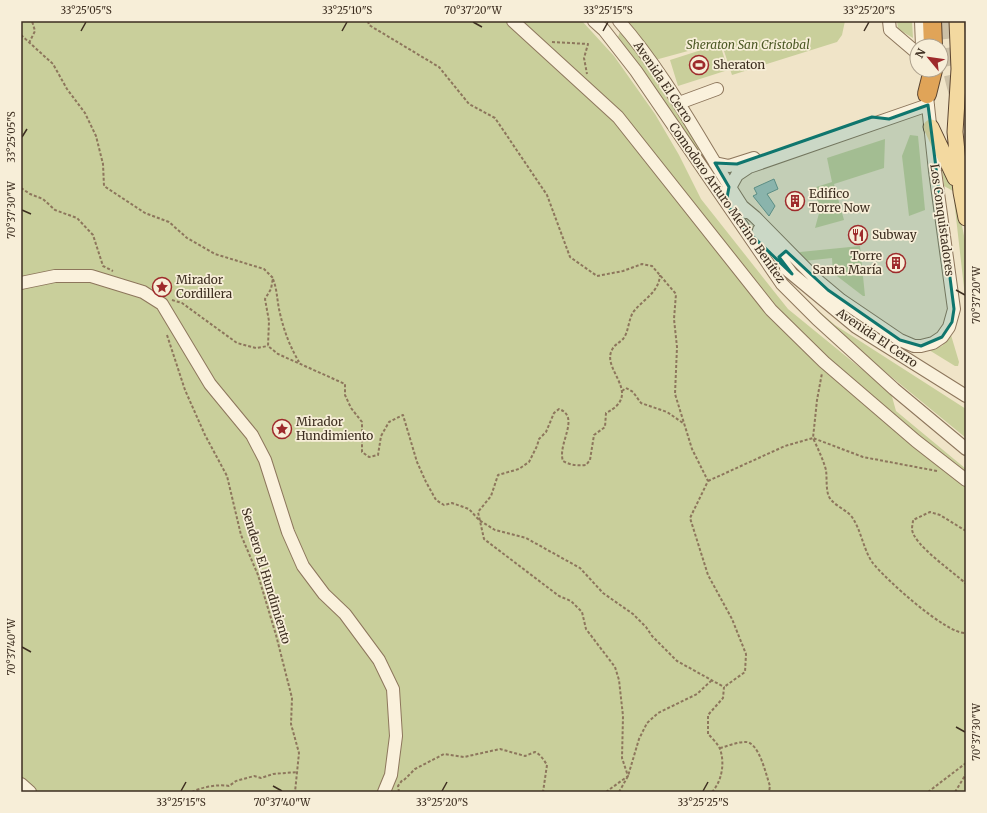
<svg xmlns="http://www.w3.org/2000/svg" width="987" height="813" font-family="Merriweather,serif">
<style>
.green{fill:#c9cf9b}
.water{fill:#a9c4bc;stroke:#6f938a}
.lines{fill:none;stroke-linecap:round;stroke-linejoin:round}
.highway-tunnel{stroke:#ccc0a6;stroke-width:18;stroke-dasharray:18 9;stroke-linecap:butt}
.minor-casing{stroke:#8d765c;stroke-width:14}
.major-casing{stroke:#5b4430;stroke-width:17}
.highway-casing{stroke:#5b4430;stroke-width:20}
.path{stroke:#8d765c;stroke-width:2;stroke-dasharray:3 2;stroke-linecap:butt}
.minor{stroke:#faf1dc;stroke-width:12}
.major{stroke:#f3d9a0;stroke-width:15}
.highway{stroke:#e0a458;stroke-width:18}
.marked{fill:#0f766e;fill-opacity:0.2;stroke:#0f766e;stroke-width:3;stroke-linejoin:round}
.ticks{fill:none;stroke:#3d2e20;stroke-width:1.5}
.labels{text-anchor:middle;stroke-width:3.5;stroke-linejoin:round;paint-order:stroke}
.park-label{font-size:12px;font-style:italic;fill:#4d5a26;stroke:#f7eed8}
.poi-label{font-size:12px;fill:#3d2e20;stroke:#f7eed8;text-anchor:start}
.street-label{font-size:12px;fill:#3d2e20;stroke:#f7eed8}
.neatline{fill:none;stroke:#3d2e20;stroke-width:1.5}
.ticks-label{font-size:10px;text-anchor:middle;fill:#3d2e20}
</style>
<rect width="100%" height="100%" fill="#f0e4c8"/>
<path class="green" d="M21,21H582L614,56L655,114L679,155L701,199L788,309L891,393L896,411L966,469V792H21Z
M623,21H845L842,35L837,42L732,75L721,42L655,60Z
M897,21H912L913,38L898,29Z
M621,29L725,186L722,188L618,37Z
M720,44L728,70L678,86L670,60Z
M910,135L918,136L925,210L909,216L902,156Z
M885,139L884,168L834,184L844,220L815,228L821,206L810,189L832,182L827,158Z
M942,169L954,185L966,246V305L953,191L944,186Z
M860,246L865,296H863L833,273L832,258L804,261L801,258L800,252Z
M800,295L835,325L966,409V438L833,329Z
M951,335L959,362L958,366H955L929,350L942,346Z"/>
<path class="water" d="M774,179L778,189L767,194L775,206L769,216L753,196L757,194L754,188Z"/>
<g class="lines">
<path class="highway-tunnel" d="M945,21C948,54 953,85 966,116"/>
<g class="minor-casing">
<path id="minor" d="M513,21L618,117L771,310L824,362L916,441L966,480
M594,21L604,30L636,71L782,284L817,319L894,389L966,449
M619,21C670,79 704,149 746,212
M889,21L890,30L917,53
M921,21L922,46
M679,103L717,89
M715,163L729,166L754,158
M727,193L737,175L749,167L928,105
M743,207L755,217L816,279L841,300L900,340L914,346H921L933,343L942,337L949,327L954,309L935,171L926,87
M759,230L792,274
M786,269L856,327L966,396
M21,283L55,276H91L143,292L162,304L210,384L252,435L265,460L288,532L303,566L324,594L345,614L379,660L393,689L396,736L391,775L384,792
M21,784L30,792"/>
</g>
<g class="major-casing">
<path id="major" d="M957,21L959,69L955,132L961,192L966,218
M931,127L955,178"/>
</g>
<g class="highway-casing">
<path id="highway" d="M932,21L933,46
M927,94L933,70"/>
</g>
<path class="path" d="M368,21L369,25L439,67L469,104L495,118L547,195L570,257L597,276L623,271L642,264L652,266L676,294L674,319L677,347L675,394L692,449L708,481L690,518L708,575L732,619L746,654L745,672L724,687
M21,35L53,64L67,89L85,113L96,136L103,164L104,186L145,213L169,222L187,238L215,254L264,269L273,278L271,289L265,299L269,321L268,346L278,354L345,384V395L351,408L362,422V452L369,457L378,455L381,436L389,422L403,415L417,462L426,482L436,500L444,505L452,503L469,509L479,520L495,530L526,538L580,568L603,593L633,614L646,627L652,636L677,661L724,687L723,698L708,715V734C712,738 718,744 720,749C725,763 722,781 712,792
M552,42L588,44L584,58L587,74
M29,43L35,31L32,21
M21,188L30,194L43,199L55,210L77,218L93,235L103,266L113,271
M273,279C277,289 277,299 279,309C283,328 289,345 299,362
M172,300L182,303L237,343L256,348L268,346
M167,335L185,390L205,435L227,476L241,535L258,575L276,635L292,698L291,724L299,753L295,792
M622,391L626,388L633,392L641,403L667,412L683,423
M937,471L863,457L813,438C818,449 823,459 826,470C827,478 826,487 828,494C831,505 845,508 852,517C861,530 863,548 872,562C884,578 947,635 966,633
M708,481L785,446L813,438L817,400L822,373
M966,531L940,515L930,512L913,520C913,523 912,526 912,529C913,545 954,572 966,584
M720,748C728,746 737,742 745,742C759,741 766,775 770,786L769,792
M404,780L415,769L444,754L464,757L500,749L525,756L535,752C540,754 544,760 547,765L543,792
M192,792C202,787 218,784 229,786L236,781L254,776L261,778L273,774L298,772
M399,792L398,786L403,779
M606,792L628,776L622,758L623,716L619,680L615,667L586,629L582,612L571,601L559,596L484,539L478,512L491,496L498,475L519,469L529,462L537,446L539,439L546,432L554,413L559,409C581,417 557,444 563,461C570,465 577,466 586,465L590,460L594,435L605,427L606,413C644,394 601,370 612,350C614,345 619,343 623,339C629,332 628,319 634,311C644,299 659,292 660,275
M619,792L628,776L639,739L647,723L658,713L697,694L712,680
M928,792L966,763
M955,792L966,774"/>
<use href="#minor" class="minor"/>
<use href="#major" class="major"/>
<use href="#highway" class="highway"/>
</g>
<path class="marked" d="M928,105L954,309L952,322L942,337L921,346L900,340L828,290L786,251L779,257L792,274L741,225L726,203L729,187L715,163L737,164L872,117L889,119Z"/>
<path class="ticks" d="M473,22L482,27M81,31L86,22M342,31L347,22M603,31L608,22M864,31L869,22M22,137L27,129M22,210L31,214M956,290L965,295M22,647L31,652M956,727L965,732M273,786L282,791M181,791L186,782M442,791L447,782M703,791L708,782"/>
<defs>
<g id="stadium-ring" transform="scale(1)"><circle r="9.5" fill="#f7eed8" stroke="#9e2a2b" stroke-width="1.5"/><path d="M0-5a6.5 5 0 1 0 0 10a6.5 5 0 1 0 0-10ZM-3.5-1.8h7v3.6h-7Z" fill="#9e2a2b"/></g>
<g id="building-ring" transform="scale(1)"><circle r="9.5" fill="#f7eed8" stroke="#9e2a2b" stroke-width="1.5"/><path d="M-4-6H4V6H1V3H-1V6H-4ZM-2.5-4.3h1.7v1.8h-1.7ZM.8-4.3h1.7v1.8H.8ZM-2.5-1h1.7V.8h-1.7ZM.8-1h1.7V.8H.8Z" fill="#9e2a2b"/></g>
<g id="restaurant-ring" transform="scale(1)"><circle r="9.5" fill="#f7eed8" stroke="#9e2a2b" stroke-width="1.5"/><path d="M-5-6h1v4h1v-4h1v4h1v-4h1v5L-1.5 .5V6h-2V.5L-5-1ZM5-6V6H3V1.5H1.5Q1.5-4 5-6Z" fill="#9e2a2b"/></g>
<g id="sight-ring" transform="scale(1)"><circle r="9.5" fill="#f7eed8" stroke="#9e2a2b" stroke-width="1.5"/><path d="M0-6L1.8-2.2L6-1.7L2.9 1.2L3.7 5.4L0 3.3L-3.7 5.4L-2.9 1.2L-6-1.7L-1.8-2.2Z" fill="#9e2a2b"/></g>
</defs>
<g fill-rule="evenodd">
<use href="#stadium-ring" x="699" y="65"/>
<use href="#building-ring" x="795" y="201"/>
<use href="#restaurant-ring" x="858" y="235"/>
<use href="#building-ring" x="896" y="263"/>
<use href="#sight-ring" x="162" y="287"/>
<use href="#sight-ring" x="282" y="429"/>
</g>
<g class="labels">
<g class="park-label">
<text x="748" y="49">Sheraton San Cristobal</text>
</g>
<g class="poi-label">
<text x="713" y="69">Sheraton</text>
<text x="809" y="198">Edifico<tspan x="809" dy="14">Torre Now</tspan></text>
<text x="872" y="239">Subway</text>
<text x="882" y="260" text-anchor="end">Torre<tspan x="882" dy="14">Santa María</tspan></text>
<text x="176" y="284">Mirador<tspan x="176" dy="14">Cordillera</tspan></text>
<text x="296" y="426">Mirador<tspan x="296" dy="14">Hundimiento</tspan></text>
</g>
<g class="street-label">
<text transform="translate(663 82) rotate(56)" y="4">Avenida El Cerro</text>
<text transform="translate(727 203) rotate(55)" y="4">Comodoro Arturo Merino Benítez</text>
<text transform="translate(942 220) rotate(82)" y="4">Los Conquistadores</text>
<text transform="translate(877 338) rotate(34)" y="4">Avenida El Cerro</text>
<text transform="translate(266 576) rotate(73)" y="4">Sendero El Hundimiento</text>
</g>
</g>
<rect width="987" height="813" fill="none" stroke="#f7eed8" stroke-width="44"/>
<g transform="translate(929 58) rotate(299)"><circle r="19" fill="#f7eed8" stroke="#ada18e"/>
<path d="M0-3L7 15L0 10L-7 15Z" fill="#9e2a2b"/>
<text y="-6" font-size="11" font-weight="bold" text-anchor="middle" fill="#3d2e20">N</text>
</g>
<rect x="22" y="22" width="943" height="769" class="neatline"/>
<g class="ticks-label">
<text x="86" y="14">33°25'05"S</text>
<text x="347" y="14">33°25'10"S</text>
<text x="473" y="14">70°37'20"W</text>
<text x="608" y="14">33°25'15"S</text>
<text x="869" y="14">33°25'20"S</text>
<text transform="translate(11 137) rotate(-90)" y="4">33°25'05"S</text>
<text transform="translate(11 210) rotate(-90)" y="4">70°37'30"W</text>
<text transform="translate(976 295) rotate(-90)" y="4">70°37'20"W</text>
<text transform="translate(11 647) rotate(-90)" y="4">70°37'40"W</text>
<text transform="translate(976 732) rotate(-90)" y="4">70°37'30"W</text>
<text x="181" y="806">33°25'15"S</text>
<text x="282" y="806">70°37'40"W</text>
<text x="442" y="806">33°25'20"S</text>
<text x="703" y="806">33°25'25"S</text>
</g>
</svg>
